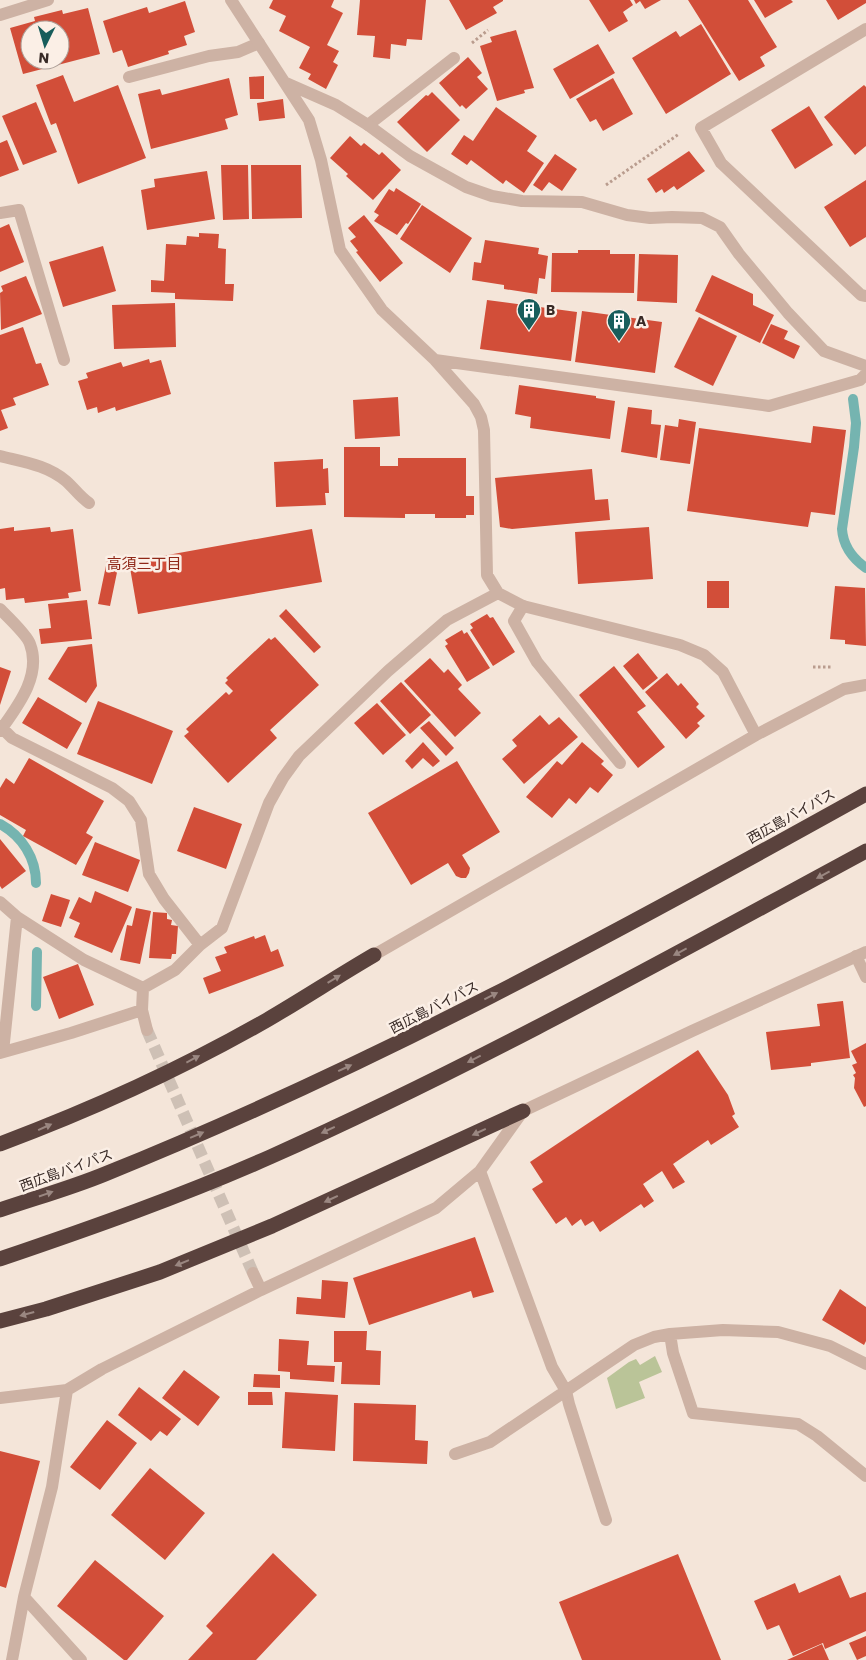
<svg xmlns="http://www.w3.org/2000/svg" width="866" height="1660" font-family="Poppins,'Noto Sans JP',sans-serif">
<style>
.green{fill:#bac498}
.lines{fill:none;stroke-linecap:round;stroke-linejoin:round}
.stream{stroke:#75b4b0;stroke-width:10}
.building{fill:#d24e39;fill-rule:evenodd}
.minor-tunnel{stroke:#cec0b5;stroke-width:12;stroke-dasharray:12 6;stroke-linecap:butt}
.path{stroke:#b99c8e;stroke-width:3;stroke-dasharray:2.5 2.5;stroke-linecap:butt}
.service{stroke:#cdb2a4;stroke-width:12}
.minor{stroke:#cdb2a4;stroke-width:12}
.tertiary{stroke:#cdb2a4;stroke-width:12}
.motorway{stroke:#5a423d;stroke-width:15}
.oneway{fill:#9a8781}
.labels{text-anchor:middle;stroke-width:5;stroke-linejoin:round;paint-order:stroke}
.poi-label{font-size:14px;font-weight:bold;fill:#382a26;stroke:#fbefe6;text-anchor:start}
.street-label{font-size:14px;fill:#382a26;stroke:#fbefe6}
.neighbourhood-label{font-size:15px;fill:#8f2717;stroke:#fbefe6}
</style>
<rect width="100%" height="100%" fill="#f4e5d9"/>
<path class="green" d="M655,1356L662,1372L639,1382L645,1398L616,1409L607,1378L629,1362L636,1359L640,1365Z"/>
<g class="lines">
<path class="stream" d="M853,399L856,423L854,447L842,529C843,545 852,558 866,568
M0,824C22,836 36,858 36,883
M36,1006L37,952"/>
</g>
<path class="building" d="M273,0H334L331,7L343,13L327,45L339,51L333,62L338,65L326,89L308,79L311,74L299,68L310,47L279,31L286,16L269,8Z
M360,0H426L422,40L407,39L406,46L391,44L390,59L373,57L375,36L357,35Z
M449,0H503V1L493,7L497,13L466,30Z
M589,0H630L633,5L623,12L628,21L609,32Z
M634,0H661L645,9L640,1L636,4Z
M688,0H748L777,47L760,57L765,66L739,81Z
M754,0H791L793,2L765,18Z
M826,0H866V3L838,20Z
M185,1L195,32L184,36L187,45L168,51L169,54L128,67L122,50L113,53L103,21L147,7L149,13Z
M88,8L100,54L23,74L10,28L35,21L34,17L62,10L63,14ZM30,30H60V60H30Z
M701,24L731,74L666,114L632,58L676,31L680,37Z
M516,30L534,88L524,90L525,93L497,101L480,46L492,42L490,37Z
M598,44L615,73L570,99L553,69Z
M468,57L482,73L477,77L488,89L466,109L462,105L460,107L439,83Z
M63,75L74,102L118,85L146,158L78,184L56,123L51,125L36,85Z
M264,76V99H250L249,77Z
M229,78L238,115L225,119L228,129L151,149L138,94L160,89L162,95Z
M613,78L633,114L603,131L596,119L590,122L576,99Z
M864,85L866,87V146L855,155L824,117Z
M432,92L460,120L427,152L397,122L426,95L428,96Z
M283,99L285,118L259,121L257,103Z
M36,102L57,152L23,165L2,116Z
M809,106L833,145L795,169L771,130Z
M496,107L537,136L527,151L544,163L524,193L506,180L503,184L471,160L467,165L451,154L464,135L473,141Z
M350,136L361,146L364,143L379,155L382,152L401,170L373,200L346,176L348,174L330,158Z
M7,140L19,170L0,177V143Z
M689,151L705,171L677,190L674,186L664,193L662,189L656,193L647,179Z
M555,154L577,169L562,191L549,182L542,191L533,185Z
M221,165H248L249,219L223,220Z
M251,165H301L302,218L252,219Z
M207,171L215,219L147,230L141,190L155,187L154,179Z
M866,180V237L850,247L824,207Z
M396,188L421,204L408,224L406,223L397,235L374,221L379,215L374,212L389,189L394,192Z
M422,205L472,238L450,273L400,239Z
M364,215L403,263L380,282L356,252L358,251L350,241L356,237L348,228Z
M9,224L24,262L0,272V228Z
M199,233L219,234L218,248L226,249L225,284H234L233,301L175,299V293L151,292V280L164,281L166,244L186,245L187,236L199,237Z
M485,240L539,248L538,254L548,256L545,279L539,278L537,294L504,289V285L472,280L474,262L481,263Z
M103,246L116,291L63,307L49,262Z
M578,250H610V254H635L634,293L551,292L552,253H578Z
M639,254L678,255L677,303L637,301Z
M712,275L753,294V305L774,315L760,343L695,311Z
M26,276L42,314L1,330L0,293L3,291L1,286Z
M487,300L577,312L571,361L480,349Z
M175,303L176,347L114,349L112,305Z
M582,311L662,322L655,373L575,362Z
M699,317L737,336L713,386L674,367Z
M771,324L788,331L784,339L800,346L794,359L762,343Z
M23,327L36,364L41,363L49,385L13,398L16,405L1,410L8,428L0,431V335Z
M149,359L150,363L161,360L171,394L116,411L115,407L98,413L97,407L87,410L78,381L88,378L86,373L121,362L123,367Z
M519,385L596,396V398L615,401L610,439L530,428L531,417L515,414Z
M398,397L400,436L355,439L353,400Z
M628,407L652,410L651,424L661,425L657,458L621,452Z
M679,419L696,422L690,464L660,460L665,425L678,427Z
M813,426L846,430L835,515L811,512L808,527L687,511L699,428L811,443Z
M344,447H380V466H398V458H466V496H474V515H466V518H435V514H405V518L344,517Z
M323,459V469L328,468L329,493H325L326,505L276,507L274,462Z
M592,469L595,500L608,499L610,520L512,529L500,527L495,478Z
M14,527V531L50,527L51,532L73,529L81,591L68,593L69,598L25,603L24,598L6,600L5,588L0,589V529Z
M649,527L653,579L578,584L575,532Z
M312,529L322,582L138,614L129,562Z
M108,556L120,558L110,606L98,604Z
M707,581H729V608H707Z
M835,586L865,588L866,646L845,644V640L830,639Z
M87,600L92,639L41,644L39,629L51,628L48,604Z
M286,609L321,647L314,653L279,616Z
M487,614L490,618L493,617L515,652L493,666L470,630L473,628L470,624Z
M462,630L464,634L467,632L490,668L467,682L445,646L448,644L445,640Z
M275,637L319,685L270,730L277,738L228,783L184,736L189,732L186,729L226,692L229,695L233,691L225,683L228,680L226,678L269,638L271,640Z
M92,644L97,686L86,703L48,679L68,647Z
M638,653L658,678L643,690L623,666Z
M430,658L444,673L448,669L462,685L458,689L481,713L455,737L404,681Z
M614,666L646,706L637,712L665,747L638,768L579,695Z
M0,667L11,671L0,705Z
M667,673L678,686L681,683L699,704L696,707L705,716L697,723L700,726L686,739L645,692Z
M401,682L431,715L410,734L380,701Z
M38,697L82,723L67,749L22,723Z
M98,701L173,731L152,784L77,754Z
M377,703L406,735L383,755L354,723Z
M540,715L549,725L559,717L578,737L524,784L502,759L517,746L512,740Z
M429,721L454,748L446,756L420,728Z
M423,742L440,761L433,767L423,758L412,769L405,761Z
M582,742L604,761L601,764L613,775L598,793L590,787L576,804L569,798L552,818L526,797L557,761L562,765Z
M29,758L104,801L86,833L93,837L76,865L23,836L26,830L0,815V788L6,778L14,784Z
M457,761L500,832L462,855L470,868L469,873L466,878H461L456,876L448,863L411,885L368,813Z
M194,807L242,824L226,869L177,851Z
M0,839L26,871L2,889L0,886Z
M95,842L140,860L128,892L82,875Z
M95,891L132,907L112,953L74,937L80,923L69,918L79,897L91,903Z
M51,894L70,900L61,927L42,921Z
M136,908L151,911L140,964L120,960L127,925L132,926Z
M153,912L167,913V919L172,920L171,925L178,926L176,954H172L171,959L149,958Z
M265,935L271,952L278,949L284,966L209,994L203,978L221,971L215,957L227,953L224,947L254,936L255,939Z
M78,964L94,1005L59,1019L43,977Z
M843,1001L850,1058L811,1063V1066L771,1070L766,1032L820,1026L817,1004Z
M866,1043V1106L864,1107L854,1088L855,1078L853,1075L856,1073L852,1065L857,1063L851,1051Z
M698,1050L728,1095L735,1114L732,1116L739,1127L711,1145L708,1140L673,1164L685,1182L673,1189L662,1171L643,1184L654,1201L644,1208L641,1204L600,1232L593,1221L585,1226L581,1219L572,1226L566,1217L556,1224L532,1189L543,1182L530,1162Z
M475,1237L494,1292L473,1298L471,1291L369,1325L353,1278Z
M322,1280L348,1282L345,1318L296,1314L297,1297L321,1299Z
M840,1289L866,1307V1341L864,1345L822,1320Z
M334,1331H367L366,1350L381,1351L380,1385L341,1384L342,1362H334Z
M279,1339L309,1341L307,1365L335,1366L334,1382L290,1379V1372L278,1371Z
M184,1370L220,1397L198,1426L162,1398Z
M254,1374L280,1375V1388L253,1387Z
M139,1387L181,1419L167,1436L160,1431L151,1441L118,1415Z
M248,1392H272L273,1405H248Z
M285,1392L338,1395L335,1451L282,1448Z
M354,1403L416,1405L415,1440L428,1441L427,1464L353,1461Z
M107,1420L137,1443L100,1490L70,1467Z
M0,1451L40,1461L6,1588L0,1586Z
M150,1468L205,1513L165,1560L111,1515Z
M273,1553L317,1595L256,1660H188L213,1633L206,1626Z
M678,1554L721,1660H582L559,1602Z
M95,1560L164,1616L127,1660H124L57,1606Z
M840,1575L850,1598L866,1592V1631L825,1649L823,1643L793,1656L779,1625L767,1630L754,1601L795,1583L799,1593Z
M866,1636V1656L857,1660L849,1643Z
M822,1644L829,1660H787Z"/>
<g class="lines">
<path class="minor-tunnel" d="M147,1030L253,1273"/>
<path class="path" d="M472,43L488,30
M606,185L679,134
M813,667H832"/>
<path class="service" d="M0,15L48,0
M129,77L209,56L238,52L259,43
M368,125L454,58
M0,456C24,462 47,465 66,481C74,488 80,497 89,503
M523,606L514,621L537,662L620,763
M566,1391L569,1404L606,1520"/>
<path class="minor" d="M231,0L309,120L321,160L340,250L382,310L435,360L474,404L481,417L484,430L487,575L498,593L523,606L680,645L704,655L723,672L756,735
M866,29L701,128L721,163L861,295L866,296
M286,83L336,105L368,125L410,156L466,187L492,196L522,201L582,202L627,215L650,218L672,217L702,218L720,227L739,254L788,313L824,351L866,366
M0,213L19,210L64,360
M435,360L769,406L860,380L866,374
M0,609C7,616 28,636 30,644C42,676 17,707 0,731
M0,726L12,738L112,788L129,801L141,820L149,874L164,899L200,945
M0,902L17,917L84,960L143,988
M374,955L756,735L844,689L866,685
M856,956L866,977
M147,1030L142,1010L143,988L175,970L200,945L222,928L269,803L283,778L299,756L388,671L447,620L498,593
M3,1052L17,917
M0,1053L71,1033L142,1010
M480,1171L552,1367L566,1391
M253,1273L261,1290
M670,1334L673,1353L693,1413L798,1424L817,1436L866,1476
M0,1398L67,1390L102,1369L261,1290L436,1208L480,1171L523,1111
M455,1454L490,1442L634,1345L654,1337L670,1334L723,1330L778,1332L830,1346L866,1364
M24,1597L81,1660
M12,1660L24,1597L52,1487L67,1390"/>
<path class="tertiary" d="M523,1111L692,1031L866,952"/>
<path class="motorway" d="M0,1144C91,1110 183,1068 267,1020C303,999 338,976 374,955
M0,1210C35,1198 71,1188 105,1174C368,1068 618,932 866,794
M0,1259C91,1228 182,1196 270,1157C474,1066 670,957 866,851
M0,1321L46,1309L160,1272L272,1226L523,1111"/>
</g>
<defs><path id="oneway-solid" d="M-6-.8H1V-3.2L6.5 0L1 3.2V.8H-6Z" transform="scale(1.25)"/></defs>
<g class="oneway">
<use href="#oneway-solid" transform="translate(823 875) rotate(152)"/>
<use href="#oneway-solid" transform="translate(680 952) rotate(152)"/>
<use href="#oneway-solid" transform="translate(334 979) rotate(-31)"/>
<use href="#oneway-solid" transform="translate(491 996) rotate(-27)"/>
<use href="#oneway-solid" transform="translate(193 1059) rotate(-28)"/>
<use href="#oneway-solid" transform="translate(474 1059) rotate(153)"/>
<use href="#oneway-solid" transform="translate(345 1068) rotate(-25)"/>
<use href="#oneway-solid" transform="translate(45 1127) rotate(-24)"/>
<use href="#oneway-solid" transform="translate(328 1130) rotate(155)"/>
<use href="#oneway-solid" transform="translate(479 1132) rotate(155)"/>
<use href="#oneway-solid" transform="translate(197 1135) rotate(-23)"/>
<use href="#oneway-solid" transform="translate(46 1194) rotate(-19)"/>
<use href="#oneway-solid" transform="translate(331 1199) rotate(155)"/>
<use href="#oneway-solid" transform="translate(182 1263) rotate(158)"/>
<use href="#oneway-solid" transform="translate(27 1314) rotate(165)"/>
</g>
<defs>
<g id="building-pin" transform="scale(1.25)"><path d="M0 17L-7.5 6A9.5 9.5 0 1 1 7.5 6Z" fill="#185d5b" stroke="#fbefe6"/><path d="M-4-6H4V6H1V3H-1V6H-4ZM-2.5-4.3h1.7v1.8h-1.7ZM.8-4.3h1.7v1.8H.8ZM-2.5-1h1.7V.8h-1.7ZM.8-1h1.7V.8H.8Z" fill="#fff"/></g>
</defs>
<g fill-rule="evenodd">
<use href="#building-pin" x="529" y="310"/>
<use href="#building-pin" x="619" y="321"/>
</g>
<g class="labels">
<g class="poi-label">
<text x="546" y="315">B</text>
<text x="636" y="326">A</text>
</g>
<g class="street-label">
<text transform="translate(791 816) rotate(-29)" y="5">西広島バイパス</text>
<text transform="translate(434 1007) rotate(-27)" y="5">西広島バイパス</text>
<text transform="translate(66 1170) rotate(-20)" y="5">西広島バイパス</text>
</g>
<g class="neighbourhood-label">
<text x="144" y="569">高須三丁目</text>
</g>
</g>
<g transform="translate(45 45) rotate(185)"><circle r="24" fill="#fbefe6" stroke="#ada099"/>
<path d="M0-4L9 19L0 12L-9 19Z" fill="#185d5b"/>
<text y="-8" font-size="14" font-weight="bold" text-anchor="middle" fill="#382a26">N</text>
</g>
</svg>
